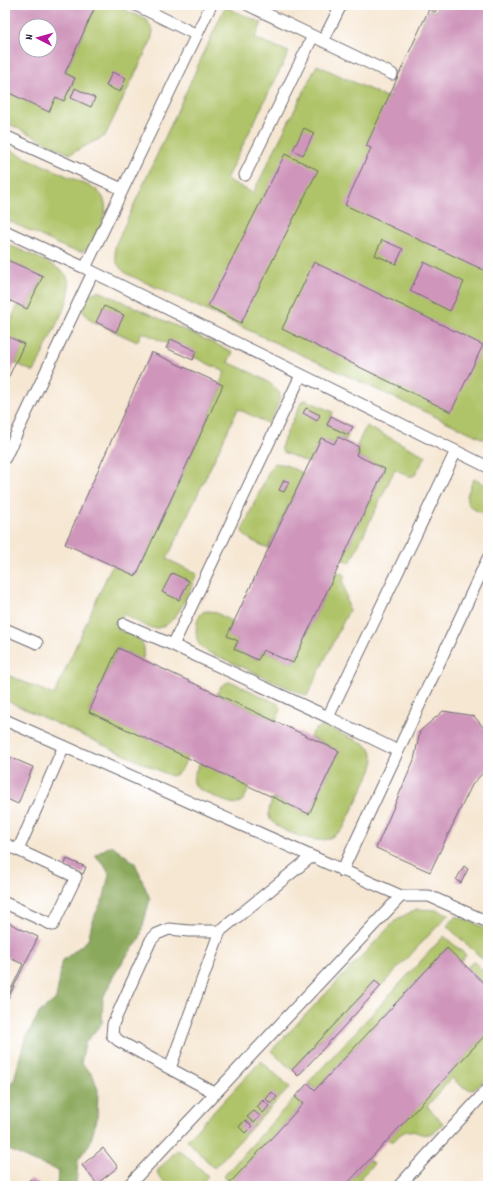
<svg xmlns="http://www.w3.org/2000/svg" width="493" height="1191" font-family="Dekko,sans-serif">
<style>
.green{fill:#afc367;stroke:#687251}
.forest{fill:#8ba95c;stroke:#56664c}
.building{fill:#cf95bb;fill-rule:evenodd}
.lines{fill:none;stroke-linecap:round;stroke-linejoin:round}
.lane-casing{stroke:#6c6770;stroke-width:13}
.lane{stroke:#fff;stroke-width:11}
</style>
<rect width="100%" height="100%" fill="#fff"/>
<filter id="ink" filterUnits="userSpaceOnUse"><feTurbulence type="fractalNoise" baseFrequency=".025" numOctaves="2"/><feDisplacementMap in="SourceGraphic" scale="8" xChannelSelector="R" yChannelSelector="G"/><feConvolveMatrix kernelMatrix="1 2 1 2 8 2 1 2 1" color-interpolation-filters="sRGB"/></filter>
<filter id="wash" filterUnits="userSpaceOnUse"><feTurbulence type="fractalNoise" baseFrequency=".012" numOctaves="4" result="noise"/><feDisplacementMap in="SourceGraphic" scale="16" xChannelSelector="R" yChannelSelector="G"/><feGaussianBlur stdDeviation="0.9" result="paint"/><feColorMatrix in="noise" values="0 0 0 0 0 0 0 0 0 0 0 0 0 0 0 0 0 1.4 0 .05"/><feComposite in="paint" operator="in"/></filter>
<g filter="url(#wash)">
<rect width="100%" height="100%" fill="#f6e7d3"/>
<path class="green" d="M96,5H114L147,20L153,31L151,41L105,136L70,154L5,122V91L49,111L56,97L64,101L75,78L65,73Z
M438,5H488V441L127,274C115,264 115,260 115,246L225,7L262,23L255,38L289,52L226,179L253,193L317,65L388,98L429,9L435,11Z
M5,148L94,188C117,205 100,225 90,245L87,249L81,252L68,249L5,219Z
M5,243C19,250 61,265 67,277C71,285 69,294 67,302L34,372L15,363L24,344L5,335V333L18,305L27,308L43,277L5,259Z
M99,291L233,352L228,362C239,368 282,383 280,398C278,407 272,416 269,424L238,409L167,559L197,574C188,592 175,636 148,627C139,624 131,617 123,614L117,629C132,636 151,639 142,660L118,648L89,711L187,757C183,767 182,773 171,776L5,700V674L54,695L112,565L136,576L223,385L220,383L225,372L194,357L166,348L168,344L142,332L137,342L90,320L82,310C83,299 89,293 99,291Z
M306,400L333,412L327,425L348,435L346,440L338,437L334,444L321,438L309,463L283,452L281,448L283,441L302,401Z
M366,426L426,456L414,476H408L395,469L350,563L342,559L385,469L356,455L359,447L357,446Z
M275,463L286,465L304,474L268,548C260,544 243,539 242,530L271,467Z
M474,479L488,486V516C464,505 462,504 474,479Z
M336,571L345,575L343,581L349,610L307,696L206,651C204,649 200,646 199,644C194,636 195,611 207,611C215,610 226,619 233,622L227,635L238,641L234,649L258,660L263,650L293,663Z
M228,682L234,683L278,704L281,709L276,721L217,694L221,686Z
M324,726L365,744L371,750L374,760L371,771L343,829C337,834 331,838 324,840C312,842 271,829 269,816C268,810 271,803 273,798L309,814L339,751L310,737C313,730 316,728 324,726Z
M200,763L250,786C247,792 245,800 239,803C231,807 206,792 197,788C190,779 195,772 200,763Z
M417,909L436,910L449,914L381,986L375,981L292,1070L271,1051L397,919Z
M456,916L477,924L488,932V964L447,926Z
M444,936L466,955L461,962L447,948L316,1089L308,1083Z
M473,961L488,975V987L467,968Z
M488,1032V1076L480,1085L473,1090C463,1089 459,1084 452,1078L427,1106L443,1123C440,1126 437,1130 434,1132C416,1142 413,1117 392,1143L388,1139Z
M261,1061L290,1087L214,1168L187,1140Z
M295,1097L303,1104L230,1183L223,1177Z
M177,1150L182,1152L208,1176L199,1186H168L159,1177L157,1171Z
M369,1160L374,1164L362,1176L357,1186H345Z"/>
<path class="forest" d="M112,845L135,863L150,899L139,941L128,954L114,975L103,998L102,1023L85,1043L81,1063L93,1075L98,1090L97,1119L90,1143L78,1160L76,1186H57L58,1170L32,1161L5,1148V1087L14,1080L24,1042L39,1013L56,999L60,976L61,962L88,940L93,919L104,897L109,874L104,865L95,855Z"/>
<g id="blocks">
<path class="building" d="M5,5H96L65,73L75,78L64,101L56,97L49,112L5,91ZM26,26H50V50H26Z
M438,5H488V272L345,205L371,148L366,146L429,9L435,12Z
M112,72L126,78L120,92L106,86Z
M75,88L95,98L91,107L71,98Z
M304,128L314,133L303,155L293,150Z
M285,154L318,170L241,323L208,306Z
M382,240L403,249L396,264L375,255Z
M5,259L43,276L27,309L5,298Z
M314,262L483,345L451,412L282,329Z
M424,262L464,282L450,311L410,291Z
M104,306L124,315L116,332L96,322Z
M5,323L9,325L5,333Z
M5,335L24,344L5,385Z
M171,339L196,351L193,360L166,348Z
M151,352L223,385L136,576L65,544Z
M306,408L320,415L317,421L303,413Z
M331,416L353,427L348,435L327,425Z
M338,437L359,447L356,455L385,469L293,663L263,650L258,660L234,649L238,641L227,636L321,438L334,444Z
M284,480L289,482L284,492L279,490Z
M172,573L189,581L179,600L162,592Z
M118,648L339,751L309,814L89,712Z
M443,711L474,716L488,733V767L472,785L430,872L376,848L414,760L420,731Z
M5,755L33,767L18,804L5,798Z
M67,859L86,867L83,874L64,866Z
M464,866L468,869L461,883L456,880Z
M5,921L38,937L5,1005V1002L23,964L5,956Z
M447,948L488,987V1032L345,1186H227L303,1104L295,1097L308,1083L315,1090Z
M375,981L381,986L298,1076L292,1070Z
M272,1092L277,1097L271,1104L266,1099Z
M263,1100L269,1106L263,1113L257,1107Z
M254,1111L260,1116L254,1123L247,1117Z
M245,1120L252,1126L245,1133L239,1127Z
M103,1148L118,1167L97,1184L82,1165Z
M30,1179L39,1183L38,1186H27Z"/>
</g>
</g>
<g filter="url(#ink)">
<use href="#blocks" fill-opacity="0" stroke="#6c6770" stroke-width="1"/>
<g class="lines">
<g class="lane-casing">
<path id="lane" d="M136,5L197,35
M248,5L313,36
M323,41L392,74
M5,136L122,189
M245,175L313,36L323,41L341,5
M5,231L85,268L488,467
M85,268L211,5
M301,375L173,645L328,717L456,451
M5,458L93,272
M124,624L173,645
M5,629L37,643
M328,717L398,751
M5,720L401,896H429L488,922
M5,844L76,877L53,925L5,903
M18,850L64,746
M342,871L488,558
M170,1068L220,931
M215,1093L119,1041L112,1035L113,1024L151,940L157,934L169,929L189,931H220L311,857
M128,1186L401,896
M399,1186L488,1089"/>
</g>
<use href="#lane" class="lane"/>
</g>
</g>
<rect width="493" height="1191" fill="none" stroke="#fff" stroke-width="20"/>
<g transform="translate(38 38) rotate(276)"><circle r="19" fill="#ffffff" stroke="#a7a7b1"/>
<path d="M0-3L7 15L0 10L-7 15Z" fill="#b5179e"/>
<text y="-6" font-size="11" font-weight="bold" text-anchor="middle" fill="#22223b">N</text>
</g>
</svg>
